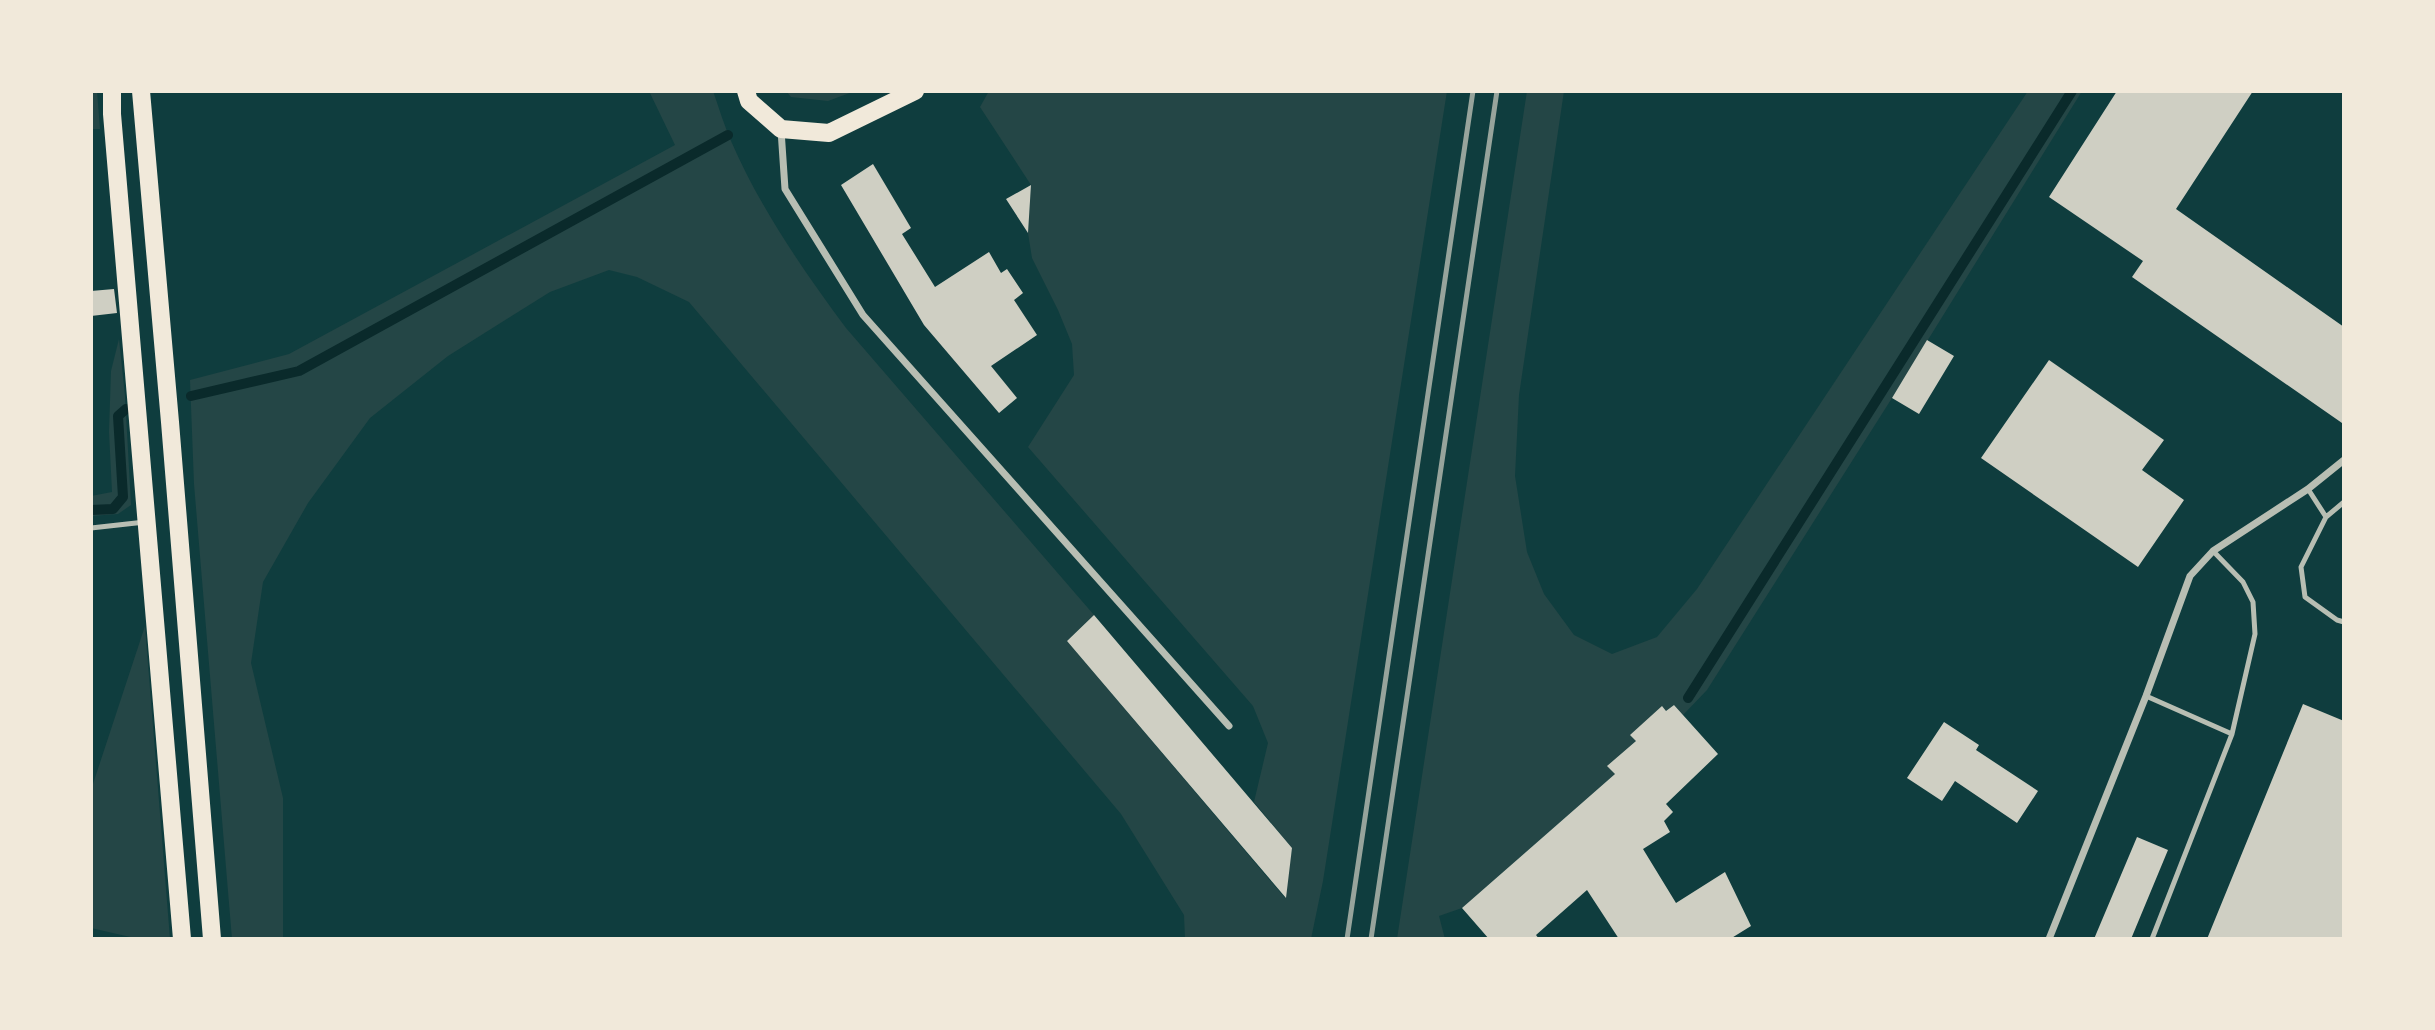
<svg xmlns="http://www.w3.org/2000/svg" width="2435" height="1030" font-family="Quicksand,sans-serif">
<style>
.green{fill:#244646}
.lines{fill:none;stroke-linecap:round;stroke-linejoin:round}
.stream{stroke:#0a2a2b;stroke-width:10}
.building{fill:#cfcfc3}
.service{stroke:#b8beb3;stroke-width:5}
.minor{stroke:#b8beb3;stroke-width:7}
.primary{stroke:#f1e9da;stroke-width:18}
.rail{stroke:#97a49c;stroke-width:5}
</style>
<rect width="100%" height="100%" fill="#0f3d3e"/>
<path class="green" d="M91,91H97L100,129H91Z
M649,91H713C719,108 724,125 731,141C760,208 803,270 846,328L1094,615L1067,641L1285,898L1292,848L1254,802L1268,743L1253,706L1028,447L1074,375L1072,344L1058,310L1032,258L1028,233L1031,185L980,107L989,91H1447L1323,881L1311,939H1185L1184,915L1121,814L689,302L637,277L609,270L550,292L448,356L370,418L308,503L263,582L251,663L283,798V939H232L194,484L190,380L289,354L675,145Z
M786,91H855L828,101L791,97Z
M1527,91H1564L1519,395L1515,476L1527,552L1544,594L1574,635L1612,654L1657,637L1697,589L2028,91H2082L1892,398L1707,690L1683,715L1674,705L1666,711L1663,707L1636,741L1608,765L1615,774L1462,908L1439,916L1445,939H1397Z
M119,339L125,396L131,505L118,514L91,516V496L112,492L109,432L111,371Z
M145,626L170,939H139L91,928V790Z"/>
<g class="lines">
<path class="stream" d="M191,396L299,371L728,135
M91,510L113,509L123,497L118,416L126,409
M1688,698L2072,91"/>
</g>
<path class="building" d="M2117,91H2253L2176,209L2344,327V420L2342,423L2132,277L2143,261L2049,197Z
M873,164L911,228L902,234L935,287L989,252L1001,273L1007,269L1023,293L1014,300L1037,335L991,366L1017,398L999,413L924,325L841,185Z
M1031,185L1028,233L1006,199Z
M114,289L117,313L91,316V291Z
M1927,340L1954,356L1919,414L1892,398Z
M2049,360L2164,440L2142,470L2184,500L2138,567L1981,458Z
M1094,615L1292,848L1286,898L1067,641Z
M2303,704L2344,721V939H2207Z
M1674,705L1718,754L1666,804L1673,812L1664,821L1670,832L1643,849L1676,903L1725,872L1751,926L1730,939H1619L1587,890L1536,935L1539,939H1489L1462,908L1615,774L1607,766L1636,741L1630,735L1662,706L1666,711Z
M1944,722L1979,745L1976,750L2038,791L2017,823L1955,781L1942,801L1907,778Z
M2137,837L2168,850L2131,939H2094Z"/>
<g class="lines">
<path class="service" d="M2308,489L2326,517
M2344,502L2326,517L2301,567L2305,597L2337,620L2344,622
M91,528L145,522
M2146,696L2232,734
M2152,939L2232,734L2255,634L2253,602L2243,582L2213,551"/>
<path class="minor" d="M781,130L785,189L863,315L1229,726
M2049,939L2146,696L2190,576L2213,551L2308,489L2344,460"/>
<path class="primary" d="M112,91V114L182,939
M141,91L170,422L212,939
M746,91L749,101L781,129L829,133L915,91"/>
<path class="rail" d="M1347,939L1473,91
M1371,939L1497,91"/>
</g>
<rect width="2435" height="1030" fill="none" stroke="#f1e9da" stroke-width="186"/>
</svg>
